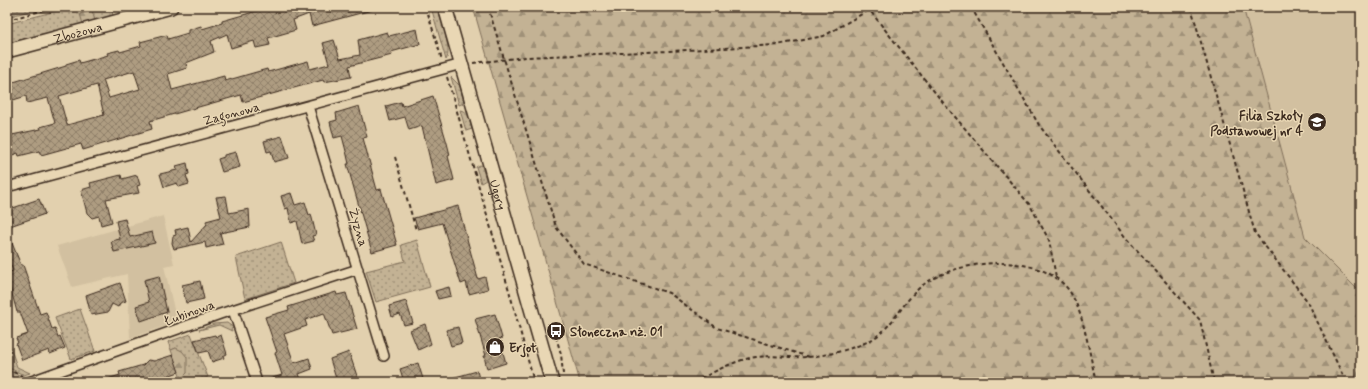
<svg xmlns="http://www.w3.org/2000/svg" width="1368" height="389" font-family="Mynerve,sans-serif">
<style>
.built{fill:#d2c0a0}
.grass{fill:url(#grass-dots);stroke:#7f6e59}
.forest{fill:url(#forest-firs);stroke:#7f6e59}
.building{fill:url(#building-cross-hatch);stroke:#3b2a1e;fill-rule:evenodd}
.lines{fill:none;stroke-linecap:round;stroke-linejoin:round}
.street-casing{stroke:#3b2a1e;stroke-width:12}
.secondary-casing{stroke:#3b2a1e;stroke-width:16}
.path{stroke:#3b2a1e;stroke-width:2;stroke-dasharray:4 3;stroke-linecap:butt}
.street{stroke:#e9d7b4;stroke-width:9}
.secondary{stroke:#e9d7b4;stroke-width:13}
.labels{text-anchor:middle;stroke-width:3;stroke-linejoin:round;paint-order:stroke}
.street-label{font-size:13px;fill:#3b2a1e;stroke:#e9d7b4}
.poi-label{font-size:13px;font-weight:bold;fill:#3b2a1e;stroke:#e9d7b4;text-anchor:start}
</style>
<defs>
<pattern id="grass-dots" width="8" height="8" patternUnits="userSpaceOnUse"><rect width="8" height="8" fill="#c3b294"/><path d="M2 2h.1M6 6h.1" fill="none" stroke="#a09178" stroke-width="1.8" stroke-linecap="round"/></pattern>
<pattern id="forest-firs" width="22" height="20" patternUnits="userSpaceOnUse"><rect width="22" height="20" fill="#c3b294"/><path d="M5 1l3.5 6h-7zM16 11l3.5 6h-7z" fill="#a09178"/></pattern>
<pattern id="building-cross-hatch" width="8" height="8" patternUnits="userSpaceOnUse"><rect width="8" height="8" fill="#ae9c81"/><path d="M0 0l8 8M0 8l8-8" fill="none" stroke="#8f7f69"/></pattern>
</defs>
<rect width="100%" height="100%" fill="#e2d0ae"/>
<filter id="ink" filterUnits="userSpaceOnUse"><feTurbulence type="fractalNoise" baseFrequency=".025" numOctaves="2"/><feDisplacementMap in="SourceGraphic" scale="8" xChannelSelector="R" yChannelSelector="G"/><feConvolveMatrix kernelMatrix="1 2 1 2 8 2 1 2 1" color-interpolation-filters="sRGB"/></filter>
<g filter="url(#ink)">
<path class="built" d="M1243,7H1361V293L1305,237Z
M163,216L174,264L164,266L177,322L130,338L127,274L72,287L57,246Z"/>
<path class="grass" d="M7,7H45L7,17Z
M71,7H117V10L112,11L113,16L95,21L91,10L83,24L7,45V24Z
M123,7H148L126,13Z
M431,7H437C440,19 453,50 446,60Z
M451,77L460,86L464,103L459,105Z
M460,110L467,112L472,129L466,131Z
M480,165L482,166L486,180L481,183L476,167Z
M417,240L430,287L376,302L366,271L405,261L401,245Z
M281,242L294,283L245,299L236,257Z
M80,309L95,351L71,359L55,318Z
M227,323L234,328L231,329L232,331L219,325L199,330L214,324Z
M191,334L208,377L193,382H183L181,379L187,373L176,348L171,350L168,342Z
M10,346L17,367L30,373L24,375L7,367V347Z
M7,370L24,377V380C18,382 11,379 7,374Z"/>
<path class="forest" d="M473,7H1243L1305,237L1361,293V382H580Z
M92,10L95,21L83,24L80,14Z
M176,348L182,351L187,357V373L181,379L171,350Z"/>
<path class="building" d="M271,7H333L334,11L347,7H371L372,10L312,26L309,14L293,20L296,30L268,38L270,45L256,48L254,41L231,48L227,34L211,41L214,52L186,63L187,68L168,74L172,90L224,76L225,81L267,69L268,72L308,61L310,69L329,64L323,43L334,40L340,59L360,55L358,40L387,32L389,36L417,29L420,44L391,52L392,55L349,66L351,77L324,82L323,80L243,102L241,95L202,106L150,121L152,129L83,150L81,144L41,155L39,151L19,156L18,153L10,156L7,136L41,129L40,127L55,123L48,98L27,103L26,96L7,102V84L66,66V64L79,60L80,63L108,55L107,53L119,50L120,52L141,46L140,42L167,35L168,39L188,33V30L201,26L202,29L222,23V21ZM134,71L140,89L109,98L103,80ZM97,85L104,115L67,125L59,96Z
M433,96L447,143L450,155L448,156L454,180L436,185L422,126L409,130L405,117L390,121L386,106L401,102L402,106Z
M359,106L367,137L363,138L377,190L381,189L397,245L372,252L347,164H349L347,155L342,136L334,138L330,122L337,120L336,113Z
M282,136L289,158L274,162L271,151L267,152L264,141Z
M236,152L240,167L222,172L218,159L224,157V155Z
M187,163L189,174L186,175L189,184L179,187L177,183L164,187L160,174L177,170L176,166Z
M121,175L122,179L137,175L140,185L137,186L139,193L106,199L112,222L101,225L99,216L92,218L87,213L81,190L91,187L90,183Z
M291,193L295,205L305,202L309,215L311,214L316,235L312,236L314,241L302,244L297,221L291,223L288,208L285,209L281,196Z
M226,196L229,213L249,209L250,227L220,233L223,244L206,248L205,242L174,249L172,243L173,236L176,235L175,230L188,227L191,242L207,224L206,221L221,217L216,197Z
M39,199L45,214L7,227V210Z
M458,206L478,279L485,277L488,289L469,294L466,282L461,284L442,223L418,229L414,218Z
M125,219L130,237L152,232L155,243L114,252L111,241L120,239L116,221Z
M7,231L21,265H23L40,314L46,312L52,329L55,328L58,337L60,336L65,348L50,354L49,350L22,360L16,344L18,343L16,338L28,334L20,312H17L7,276V273L13,271L7,255Z
M159,276L167,312L141,321L136,306L149,302L144,280Z
M200,281L204,299L186,303L182,285Z
M120,283L126,301L120,303L118,307L112,304L108,312L91,315L86,295Z
M449,287L451,296L438,299L435,291Z
M336,292L337,295L346,293L357,329L332,335L324,313L305,320L307,326L284,334L294,363L309,358L312,369L299,374L302,382H266V380L282,375L275,353L277,352L265,317L289,310L288,307Z
M406,301L413,323L404,325L400,314L392,317L389,306Z
M495,314L502,338L499,339L506,363L487,369L484,356H486L475,319Z
M425,324L431,344L418,350L410,330Z
M458,327L462,343L451,346L446,330Z
M215,335L216,337L221,335L227,354L223,356L224,358L212,362L208,351L199,353L194,340Z
M349,352L359,382H337L330,359Z
M173,355L179,372L159,379L160,382H104V380L120,375L119,372L143,365L148,360L154,361Z
M418,363L424,382H404L400,369Z
M477,371L480,382H448V379Z"/>
<g class="lines">
<g class="street-casing">
<path id="street" d="M308,106L384,356
M7,187L462,64
M233,310L257,382
M29,382L220,314L358,269"/>
</g>
<g class="secondary-casing">
<g id="secondary">
<path id="s1" d="M445,7L552,382"/>
<path id="s2" d="M7,51L171,7"/>
</g>
</g>
<path class="path" d="M426,7L442,60
M488,7L556,227L584,264L669,293L717,328L809,357
M867,7L945,105L1030,205L1049,240L1056,277
M971,7L1039,125L1126,238L1200,320L1214,382
M1191,7L1255,233L1308,302L1346,382
M7,20L56,7
M473,63L526,57L669,51L777,45L824,36L874,7
M447,77L510,294L534,382
M395,157L416,230
M552,323L561,354L563,374
M7,369L22,376
M695,382C714,372 734,360 756,357C773,355 791,358 807,357C825,356 853,349 869,341C893,329 902,301 923,285C958,258 1043,251 1070,292C1084,313 1090,357 1096,382"/>
<use href="#street" class="street"/>
<use href="#secondary" class="secondary"/>
</g>
</g>
<defs>
<g id="school-disc" transform="scale(1)"><circle r="9.5" fill="#3b2a1e" stroke="#e9d7b4"/><path d="M0-5L7-2L0 1L-7-2ZM-4 1L0 2.5L4 1V4Q0 6-4 4Z" fill="#fff"/></g>
<g id="bus-disc" transform="scale(1)"><circle r="9.5" fill="#3b2a1e" stroke="#e9d7b4"/><path d="M-5-6H5V4H4V6H2V4H-2V6H-4V4H-5ZM-3.5-4V0h7V-4ZM-3.5 1.2v1.5H-2V1.2ZM2 1.2v1.5H3.5V1.2Z" fill="#fff"/></g>
<g id="shop-disc" transform="scale(1)"><circle r="9.5" fill="#3b2a1e" stroke="#e9d7b4"/><path d="M-5-2.5h2.3a2.7 3.5 0 0 1 5.4 0H5L5.5 6h-11ZM-1.5-2.5h3a1.5 2.3 0 0 0-3 0Z" fill="#fff"/></g>
</defs>
<g fill-rule="evenodd">
<use href="#school-disc" x="1317" y="122"/>
<use href="#bus-disc" x="556" y="331"/>
<use href="#shop-disc" x="495" y="347"/>
</g>
<g class="labels">
<g class="street-label">
<text dy="5" stroke="none"><textPath href="#s2" startOffset="73">Zbożowa</textPath></text>
<text transform="translate(231 113) rotate(-15)" y="5">Zagonowa</text>
<text dy="5" stroke="none"><textPath href="#s1" startOffset="195">Ugory</textPath></text>
<text transform="translate(359 227) rotate(73)" y="5">Żyzna</text>
<text transform="translate(189 312) rotate(-20)" y="5">Łubinowa</text>
</g>
<g class="poi-label">
<text x="1303" y="120" text-anchor="end">Filia Szkoły<tspan x="1303" dy="15">Podstawowej nr 4</tspan></text>
<text x="570" y="336">Słoneczna nż. 01</text>
<text x="509" y="352">Erjot</text>
</g>
</g>
<rect width="1368" height="389" fill="none" stroke="#e9d7b4" stroke-width="24"/>
<rect x="12" y="12" width="1344" height="365" fill="none" stroke="#3b2a1e" stroke-width="1.5" filter="url(#ink)"/>
</svg>
